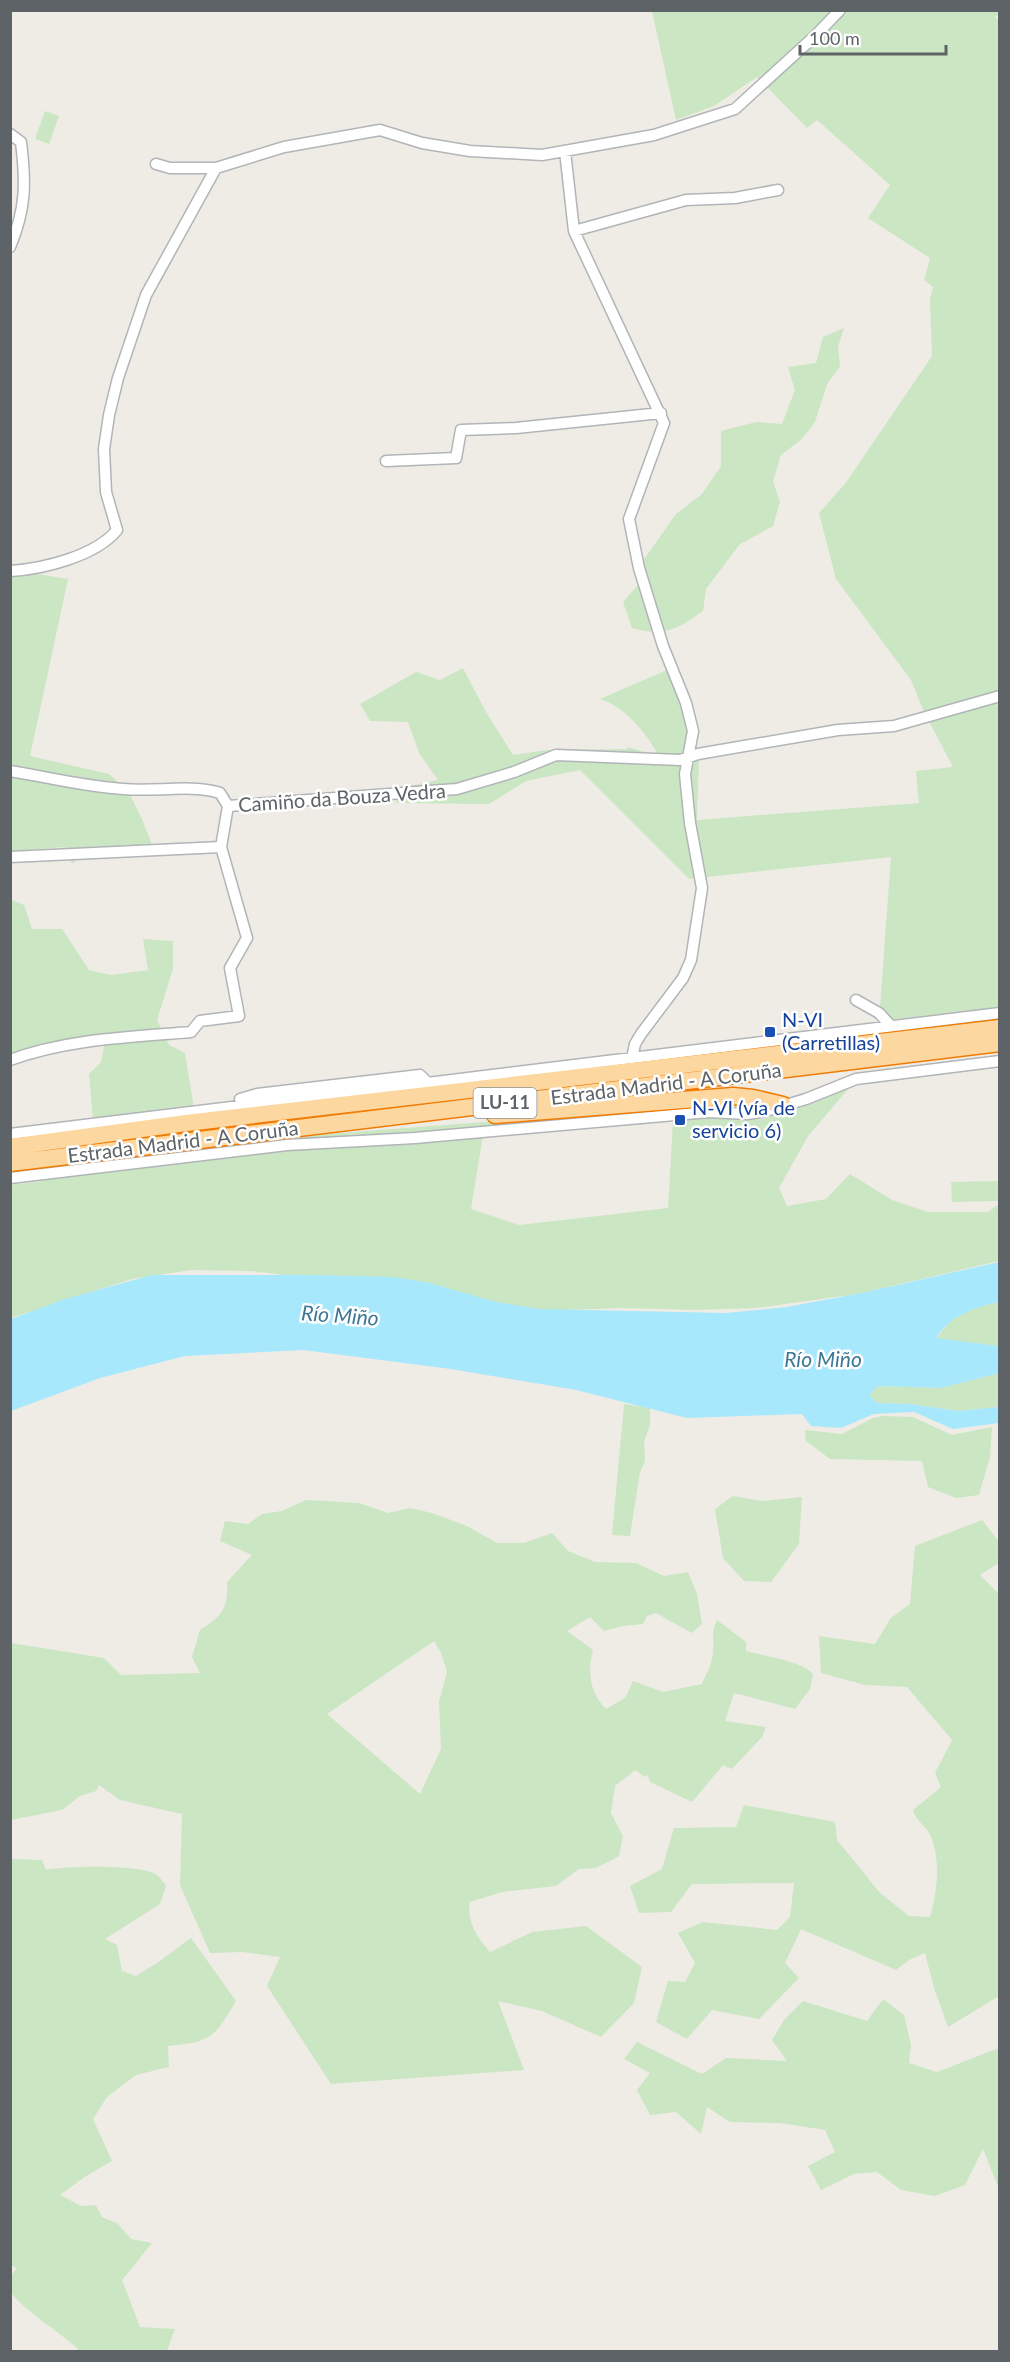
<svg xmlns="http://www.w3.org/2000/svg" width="1010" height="2362" font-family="Lato,sans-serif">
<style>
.green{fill:#cae6c3;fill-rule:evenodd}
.water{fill:#a8e8fd}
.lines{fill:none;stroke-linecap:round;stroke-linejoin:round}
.minor-casing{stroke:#b1b5b8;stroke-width:13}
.trunk-casing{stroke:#f07c05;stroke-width:19}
.minor{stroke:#fff;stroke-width:10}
.trunk{stroke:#fcd8a0;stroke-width:16}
.transit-dot{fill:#1a4fb4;stroke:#fff;stroke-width:2}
.labels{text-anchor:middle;stroke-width:5;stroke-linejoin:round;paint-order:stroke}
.shield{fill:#fff;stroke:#8e9294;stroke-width:1.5}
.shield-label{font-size:18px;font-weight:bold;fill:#5d6366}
.street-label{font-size:20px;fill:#5d6366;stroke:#fff}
.transit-label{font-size:20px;fill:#164399;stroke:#fff;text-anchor:start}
.water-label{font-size:21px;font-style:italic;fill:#3c7896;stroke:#fff}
</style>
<rect width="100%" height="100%" fill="#efece6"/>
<path class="green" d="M652,11H999V15L995,17L1000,22L999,1007L879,1021L891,857L689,879L580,770L526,781L489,804L396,803V789L438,780L419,753L408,722L370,721L360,704L416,672L440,680L463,668L486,712L513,755L547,750L628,749L627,747L659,756C647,734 625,706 600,699L667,670L699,755L697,820L919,803L916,771L953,767L924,712L911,680L836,579L819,513L845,484L932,356L930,299L933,287L924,280L930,258L868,218L890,185L817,120L807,128L757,77L714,106L676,120Z
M45,111L59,116L49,144L35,139Z
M844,328L838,347L840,367L827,384L815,422L802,439L781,455L773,481L780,502L773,526L740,544L706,589L703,611C675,630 666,637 632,628L623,602L638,585L640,565L676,514L702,494L721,466V431L756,422L782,424L795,390L788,367L816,363L823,337Z
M11,570L68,579L30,756L109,774L128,791L142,819L152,845L90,847L72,864L65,847L11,851Z
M10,899L24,905L32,929H62L89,970L111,975L148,970L143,939L173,941V969L157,1020L169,1045L185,1053L194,1108L93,1121L89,1074L101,1062L106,1037L11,1058Z
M849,1088L808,1136L779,1188L787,1206L826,1199L850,1174L892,1200L928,1212H988L999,1204V1261L857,1294L756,1308L695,1310L622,1308L536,1311L437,1294L252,1271L191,1270L132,1279L11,1318L10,1185L38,1182L61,1174L270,1150L430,1142L483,1135L471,1209L519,1225L668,1208L673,1121L698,1116L763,1119L803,1107Z
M727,1101L761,1105L754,1109L663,1110L565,1118L454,1131L261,1143L11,1173V1171L275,1138L590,1114Z
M998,1181V1201L952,1202L951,1182Z
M999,1302V1346L936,1339C952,1314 971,1308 999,1302Z
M999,1373V1407L958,1411L910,1404L876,1403L869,1395L878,1386L941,1388Z
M624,1404L650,1408V1425L644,1442L645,1461L640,1472L630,1536L612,1535Z
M883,1416L913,1417L952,1435L992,1427L990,1457L979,1495L956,1498L928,1487L922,1461L830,1459L806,1441L805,1430L842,1434L873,1418Z
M733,1496L762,1501L802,1497L799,1544L771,1582L744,1581L723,1558L715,1509Z
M306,1500L359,1503L388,1513L410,1508L432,1513L467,1526L497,1543H524L552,1533L568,1551L595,1562L636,1563L664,1576L688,1572L697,1594L702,1624L692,1633L656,1613L647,1616L643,1624L623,1626L604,1631L590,1617L567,1631L593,1650C587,1672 590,1693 606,1709L625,1698L633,1681L663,1692L702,1684C707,1673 713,1662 713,1650C714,1638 711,1632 717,1620L746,1642V1651C761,1655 804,1662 813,1674L810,1689L795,1709L734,1693L725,1721L766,1727L762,1737L732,1769L723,1765L692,1802L650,1782L648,1775L645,1777L635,1770L615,1786L611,1813L623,1836L619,1856L596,1868L579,1869L556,1886L502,1892L470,1902C466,1921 478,1939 490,1952L532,1932L586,1926L642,1967L634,2003L601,2037L542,2011L498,2001L524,2070L331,2084L267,1986L280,1957L243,1952L210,1953L180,1885L182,1814L120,1800L99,1785L96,1791L80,1796L62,1810L11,1820V1643L104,1658L121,1675L200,1673L192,1657L200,1630C221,1617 229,1608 227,1582L252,1555L220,1541L225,1521L248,1524L262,1514L282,1511ZM434,1641L441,1653L447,1672L439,1702L441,1749L420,1794L327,1714Z
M982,1520L999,1542V1563L980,1575L1000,1595L999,1996L948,2027L934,1988L925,1953L909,1960L896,1970L801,1929L785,1963L799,1978L759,2019L712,2010L687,2039L656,2022L668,1981L685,1982L695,1963L678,1933L703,1922L777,1930L790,1917L794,1883L692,1884L671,1912L639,1913L630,1886L662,1869L674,1828L736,1827L744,1805L835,1822L837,1840L880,1893L909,1916L930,1917C937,1894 941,1860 931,1837C927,1826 917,1823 913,1810L941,1787L935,1773L952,1740L907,1687L865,1685L821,1673L819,1636L875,1644L891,1618L910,1604L915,1546Z
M11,1859L42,1860L46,1870C65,1866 141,1864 157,1875C160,1877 164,1883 166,1886L160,1904L105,1939L117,1945L122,1971L136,1976L157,1963L191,1938L236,2001C214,2038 211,2042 168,2046L169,2067L136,2075L107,2097L93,2119L112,2161L86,2176L60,2195L81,2206L96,2205L102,2217L118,2224L131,2239L152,2243L122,2280L140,2327L175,2329L167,2351H77L78,2349C65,2336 15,2304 10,2290C9,2286 11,2280 11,2276L17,2268L10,2265Z
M883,1999L904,2015L911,2045L909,2063L937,2072L999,2048V2189L983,2149L965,2185L935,2196L901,2190L877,2172L854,2174L821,2190L808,2166L835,2152L825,2130L780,2123L730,2122L707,2107L701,2134L676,2112L650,2115L637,2090L650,2073L624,2059L637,2042L702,2074L726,2058L787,2061L772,2040L784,2020L803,2001L867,2021Z"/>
<path class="water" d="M999,1262V1302C973,1308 951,1315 936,1338L999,1346V1373L941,1388L878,1386L869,1395L877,1403L910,1404L958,1411L999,1407V1423L953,1429L914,1412L874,1414L841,1428L811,1426L802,1414L687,1418L576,1390L451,1369L303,1350L185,1356L100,1378L11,1411V1319L65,1299L152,1275H313L393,1277L430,1283L492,1301L538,1309L726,1313L787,1307L866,1292Z"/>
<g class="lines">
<g class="minor-casing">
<path id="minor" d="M10,134L21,142C26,183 26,209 10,247
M565,151L574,231L664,423L629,519L639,568L663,646L686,703L693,731L685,774L690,823L702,888L691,960L683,978L641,1034L635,1044L632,1058
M156,164L170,168H216
M574,231L686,200L735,198L778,190
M386,461L456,458L461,430L516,428L661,413
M10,571C43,569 96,556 117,530L106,492L104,449L109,415L118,378L146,295L216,168L284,147L380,130L422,143L470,151L542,155L654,135L735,109L816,35L840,10
M10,771C48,777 86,787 124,789C154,792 193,784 220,793L228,806
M10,857L221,847
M856,1000L879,1013L890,1025
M10,1060C67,1039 131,1037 191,1032L200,1021L239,1016L230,968L247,938L221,847L228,806L457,789L514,772L556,755L680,760L698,754L838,730L894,726L1000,696
M240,1099L257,1094L420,1075L427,1082
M10,1134L1000,1013
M10,1178L287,1145L415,1138L709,1112L747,1114L766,1111L806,1099L856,1079L1000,1061"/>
</g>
<g class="trunk-casing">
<path id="trunk" d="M495,1115L733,1096L753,1098L783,1105
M10,1147L186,1123L1000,1028
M10,1163L1000,1043"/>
</g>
<use href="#minor" class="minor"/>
<use href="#trunk" class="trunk"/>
</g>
<g class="transit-dot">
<rect x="764" y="1026" width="12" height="12" rx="3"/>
<rect x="674" y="1114" width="12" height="12" rx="3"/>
</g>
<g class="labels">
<rect class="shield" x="473.5" y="1088" width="63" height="30" rx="4.5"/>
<g class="shield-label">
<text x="505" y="1109">LU-11</text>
</g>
<g class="street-label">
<text transform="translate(342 798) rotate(-4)" y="7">Camiño da Bouza Vedra</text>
<text transform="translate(666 1084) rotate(-7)" y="7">Estrada Madrid - A Coruña</text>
<text transform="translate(183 1142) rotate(-7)" y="7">Estrada Madrid - A Coruña</text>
</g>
<g class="transit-label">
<text x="782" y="1027">N-VI<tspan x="782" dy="23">(Carretillas)</tspan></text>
<text x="692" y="1115">N-VI (vía de<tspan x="692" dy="23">servicio 6)</tspan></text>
</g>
<g class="water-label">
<text transform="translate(340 1316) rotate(4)" y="7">Río Miño</text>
<text x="823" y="1367">Río Miño</text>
</g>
</g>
<rect width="1010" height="2362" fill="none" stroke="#5d6366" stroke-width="24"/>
<path d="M800 45v9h146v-9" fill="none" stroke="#5d6366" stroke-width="3"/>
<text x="809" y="45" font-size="18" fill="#5d6366" stroke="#ffffff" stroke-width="4.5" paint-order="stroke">100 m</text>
</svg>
